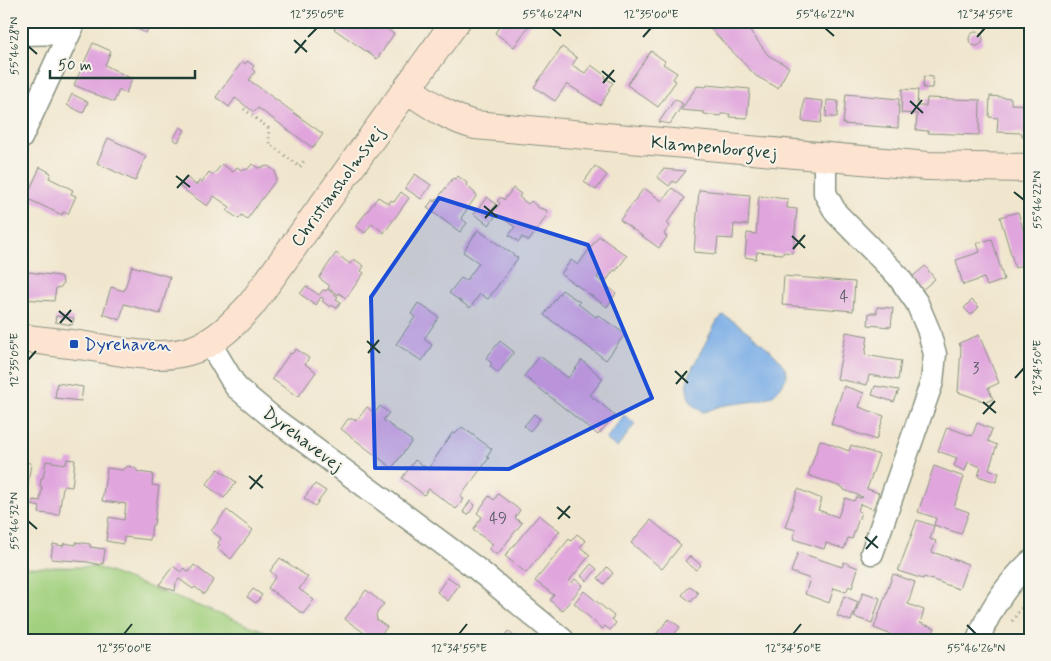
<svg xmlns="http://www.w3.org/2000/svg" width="1051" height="661" font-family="Mynerve,sans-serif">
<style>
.green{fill:#a1d07e;stroke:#608659}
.water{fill:#7aade7;stroke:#4c758e}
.building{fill:#e0a5dd}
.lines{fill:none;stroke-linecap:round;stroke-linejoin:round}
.street-casing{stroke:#889280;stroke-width:25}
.secondary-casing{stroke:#889280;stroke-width:30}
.path{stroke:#889280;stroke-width:3;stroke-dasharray:1 4;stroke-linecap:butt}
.street{stroke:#fff;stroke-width:22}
.secondary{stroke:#fde4d1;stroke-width:28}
.marked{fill:#1d4ed8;fill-opacity:0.2;stroke:#1d4ed8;stroke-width:4;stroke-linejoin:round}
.ticks{fill:none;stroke:#1f3d34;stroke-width:2}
.transit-dot{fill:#1a4fb4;stroke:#f7f3e8;stroke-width:2}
.labels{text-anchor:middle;stroke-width:4;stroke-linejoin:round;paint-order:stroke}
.number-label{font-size:15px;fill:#4f575e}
.street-label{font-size:18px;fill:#1f3d34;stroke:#f7f3e8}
.transit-label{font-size:18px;fill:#164399;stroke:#f7f3e8;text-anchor:start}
.neatline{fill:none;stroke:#1f3d34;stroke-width:2}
.ticks-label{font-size:12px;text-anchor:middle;fill:#1f3d34}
</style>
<rect width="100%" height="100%" fill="#f7f3e8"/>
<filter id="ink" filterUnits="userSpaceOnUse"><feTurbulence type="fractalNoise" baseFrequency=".02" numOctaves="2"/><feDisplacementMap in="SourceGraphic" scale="10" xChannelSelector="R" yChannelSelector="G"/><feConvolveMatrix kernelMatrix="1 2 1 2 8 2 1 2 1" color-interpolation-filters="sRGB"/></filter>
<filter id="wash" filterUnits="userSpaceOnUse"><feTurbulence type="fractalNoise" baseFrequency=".0096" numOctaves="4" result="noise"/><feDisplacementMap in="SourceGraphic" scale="20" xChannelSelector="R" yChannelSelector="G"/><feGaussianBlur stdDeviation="1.12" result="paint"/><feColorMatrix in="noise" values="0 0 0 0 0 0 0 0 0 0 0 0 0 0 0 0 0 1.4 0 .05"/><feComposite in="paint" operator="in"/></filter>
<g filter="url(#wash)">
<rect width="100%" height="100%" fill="#f0e6cd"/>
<path class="green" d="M21,567H96L288,640H21Z"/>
<path class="water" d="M723,315C737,322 783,357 786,371C788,379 780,389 774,394C765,402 734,403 721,406C715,407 710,411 703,412C691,406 686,396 687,383C688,373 711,333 717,321Z
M624,415L635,424L617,448L606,439Z"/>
<g id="blocks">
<path class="building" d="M120,21H151L146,33Z
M339,21H376L394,34L377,59L334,29Z
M503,21H532L514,47L495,33Z
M703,21H743L768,55L789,67L778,88L756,76Z
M969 39a7 7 0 1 1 14 0a7 7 0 1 1-14 0Z
M93,43L111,51L105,65L132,79L126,93L119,90L114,102L74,85Z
M562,47L577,58L572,65L585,73L591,65L606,76L605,78L613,83L608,89L610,90L600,105L567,84L555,101L534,87Z
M651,51L665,61L663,64L677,73L673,79L676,81L658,107L627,85Z
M247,61L254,66L252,69L255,72L249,80L323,134L313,148L258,108L254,112L235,98L229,107L216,97L242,62L245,64Z
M924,76L933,77L932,88H923Z
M707,85L750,89L747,118L730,117V114H721V116L704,114V112L681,110L697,86L706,87Z
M902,89L918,90L917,106H926L927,98L980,100L979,135L928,133V131L916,130L917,114L901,113Z
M72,94L88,102L83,113L67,105Z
M846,94L899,99L898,128L843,124Z
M990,96L1011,98V104L1030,105V137H1022V133L997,132L998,118L989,117Z
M675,99L683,104L670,124L659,122Z
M804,99L823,101L821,123L802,121Z
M827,100L838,101L837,117H826Z
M180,127L185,130L178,142L173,139Z
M108,138L146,156L135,181L97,163Z
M222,164L233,172L237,167L242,170L248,169L252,164L258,168L268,166L275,171L276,180L247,219L242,215L239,219L227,211L230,207L214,196L207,206L180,187L186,177L196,185L200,180L202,182L209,172L213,175Z
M595,166L607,175L596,190L584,182Z
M40,167L51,173L49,178L73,190L71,194L76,196L68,214L63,212L62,215L26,198Z
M663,169L686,171L676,183L673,181L669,186L657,177Z
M415,174L431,185L421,199L405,188Z
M458,176L467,183L466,185L477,195L461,218L467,223L460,232L427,208L433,199L435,202L453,178L455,179Z
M513,188L521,194L519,197L528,204L531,201L539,208L546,210L547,212L546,217L529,241L522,237L519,242L509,235L515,227L497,214L489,225L474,214L487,197L496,204L492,209L494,211L500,203L497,201L501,197L504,200Z
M644,188L662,201L672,188L685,198L667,223L670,226L664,234L667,237L659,248L620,220Z
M699,190L750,195L748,225L734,224L733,239L718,238L716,254L694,252Z
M401,192L409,198L384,233L372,223L365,233L356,226L378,197L389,204L391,200L394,202Z
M759,196L788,199L787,208L797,209L793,253L784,252L783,254L757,252L756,259L745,257L747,233L756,234Z
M1018,212L1030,253V263L1015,268L1000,217Z
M478,230L518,258L488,299L480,294L470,308L449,293L461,278L466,281L479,263L463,252Z
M599,236L627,256L616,271L614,270L607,280L599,274L597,278L616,293L607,307L561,274L571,260L578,265Z
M992,239L1004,280L987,286L984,278L963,285L956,260L980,252L977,243Z
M336,253L350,264L354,259L364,266L361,271L364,273L346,298L339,293L338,295L328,288L330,286L319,278Z
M132,266L170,277L160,314L124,304L120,320L103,314L111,287L124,291Z
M925,266L935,279L922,290L912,277Z
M21,271L59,276L62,278L63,283L61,287L56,288L54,301L21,299Z
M784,276L855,282L853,311L782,305Z
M306,286L319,295L323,290L326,291L327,289L338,297L336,299L341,302L337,308L331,305L330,307L322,301L324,299L321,297L316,305L300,294Z
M562,290L580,302L578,304L596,317L598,315L625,334L606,360L544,315Z
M972,300L979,307L971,315L964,308Z
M418,303L439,317L424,339L432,345L422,361L396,344L415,317L411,314Z
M877,307L893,308L891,327L868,325L869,313H877Z
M56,316L74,318L72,325L55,322Z
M846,332L868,336L865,355L901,361L898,380L869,375L867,385L837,379Z
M979,335L999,383L988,388L993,399L986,402L958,392L961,349L959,343Z
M500,341L514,352L498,373L490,366L492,364L486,358Z
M296,349L309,358L305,364L316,372L298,397L272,379L290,353L292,354Z
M540,356L568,378L582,360L603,379L590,395L615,415L598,435L524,376Z
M1030,360V373H1028L1024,362Z
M21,370H25L22,387H21Z
M57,383L83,387L81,401L55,398Z
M844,386L864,393L859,407L884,416L876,440L831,424Z
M875,386L899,390L894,402L872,395Z
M380,406L389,413L383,420L412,441L392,468L341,429L348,419H354L357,420L367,407L375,413Z
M534,414L540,419L530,431L524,426Z
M977,423L992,429L988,441L997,445L989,469L999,473L996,482L978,476L981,467L968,462L965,471L954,466L957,458L938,451L947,427L972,436Z
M462,427L492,449L487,457L489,458L460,497L464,499L456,509L429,489L424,495L402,478L415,460L428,469L453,432L455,434Z
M820,440L849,451L851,445L879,455L867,489L879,493L873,509L860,504L858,511L861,512L852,539L848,538L844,549L826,543L824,549L793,539L796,530L785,527L798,489L822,499L818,510L838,517L845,498L854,501L856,497L862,498L863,497L844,490V488L808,475Z
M67,459L75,460L72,487L63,486L59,515L39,513L40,507L32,505L33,500L40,501L42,487H40L41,478H43L46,461L66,464Z
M21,462L31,463L26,498L21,497Z
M128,466L135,468L138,472L153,474L152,485L159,486L154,525H152L150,540L124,537L123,544L106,541L109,517L124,520L126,504L102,501L107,468L122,470Z
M934,466L964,477L954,507L969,512L961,534L934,525L936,518L918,512Z
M218,469L236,482L224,498L206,485Z
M315,484L326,491L315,506L304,498Z
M498,494L520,510L515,518L522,523L497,555L489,549L493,544L473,530L482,517L477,513L489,496L494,500Z
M470,501L475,505L468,515L463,512Z
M227,510L253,530L231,559L217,548L220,545L218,543L221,538L211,531Z
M539,515L560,531L526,573L505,556Z
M651,520L681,545L662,569L631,543Z
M917,520L934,526L930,539L936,541L932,552L968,564L959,589L924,577L923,579L898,571Z
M577,534L586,541L580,547L590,555L569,581L572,583L575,579L583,585L562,611L550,600L554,595L535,581L569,539L571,541Z
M76,542L90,544V547L105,549L103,564L101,563L100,565L88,562L51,559L53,544L63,546L64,543L76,545Z
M21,547H26L25,557H21Z
M798,552L842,567L844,562L858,568L852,588L849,586L846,592L834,588L829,603L805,594L810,579L791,572Z
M690,556L701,565L696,570L685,561Z
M280,558L308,577L299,589L314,600L303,614L268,588L276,576L270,571Z
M591,564L597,569L587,581L581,576Z
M194,565L214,580L204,594L195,587L193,589L179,579L176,583L175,591L159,585L173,566L181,572L184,568L189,572Z
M607,567L613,573L604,584L598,578Z
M893,574L915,582L908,604L924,610L920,623L935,628L930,640H904L874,628Z
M448,577L459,585L448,601L437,592Z
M690,586L698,593L691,602L682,595Z
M253,589L262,595L256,603L247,597Z
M366,590L384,604L376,614L377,620L387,627L377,640H374L345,619Z
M584,591L614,616L612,619L616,623L610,630L605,626L602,629L574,603Z
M863,592L880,598L872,623L854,617Z
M844,596L858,602L851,621L837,616Z
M669,619L680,627L670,640H651Z
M508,631L517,639L516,640H502Z"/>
</g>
</g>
<g filter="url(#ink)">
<use href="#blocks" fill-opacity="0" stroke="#889280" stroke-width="1"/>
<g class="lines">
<g class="street-casing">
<path id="street" d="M21,34L69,33
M21,138L75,21
M825,158V193L836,213L898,276L917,303L928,329L935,354L932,382L872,553
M209,342L236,387L273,418L477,569L563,640
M978,640C989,610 1007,584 1030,562"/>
</g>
<g class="secondary-casing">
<path id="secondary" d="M407,89C430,104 448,118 475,125L928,166L1030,168
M21,338C43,341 64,343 86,346C120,351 161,362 195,349C218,341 235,322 251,305L456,21"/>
</g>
<path class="path" d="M244,109L268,128L270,144L300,167L305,159
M1012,621L1030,596"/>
<use href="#street" class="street"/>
<use href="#secondary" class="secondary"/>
</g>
</g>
<path class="marked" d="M439,198L588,245L652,398L509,469L375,468L371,297Z"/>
<path class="ticks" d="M552,28L561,36M825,28L834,36M308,37L317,28M643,37L651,28M977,37L985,28M294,40L307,52M28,46L37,54M295,53L306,40M602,71L615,82M603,83L614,70M910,101L923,113M911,114L922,100M176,176L190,187M177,188L189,175M1014,192L1024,200M484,206L497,217M485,218L497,205M792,236L805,248M793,249L805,235M59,311L72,322M60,323L71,310M367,341L380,353M368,353L379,340M28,360L36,351M675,371L688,383M1015,378L1024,368M676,384L687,371M983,402L996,413M983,414L995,401M249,476L263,488M250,489L262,475M557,507L570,518M558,519L570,506M28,521L37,529M865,537L878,548M866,549L877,536M967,625L976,634M124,634L132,624M459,634L467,624M793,634L801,624"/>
<rect class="transit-dot" x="69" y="339" width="10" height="10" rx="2.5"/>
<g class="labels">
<g class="number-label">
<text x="844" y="301">4</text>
<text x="976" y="373">3</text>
<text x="498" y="523">49</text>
</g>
<g class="street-label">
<text transform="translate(714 147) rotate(5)" y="6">Klampenborgvej</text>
<text transform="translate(337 186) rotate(-54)" y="6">Christiansholmsvej</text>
<text transform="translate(303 439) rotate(37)" y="6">Dyrehavevej</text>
</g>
<g class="transit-label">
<text x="84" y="350">Dyrehaven</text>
</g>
</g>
<rect width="1051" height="661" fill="none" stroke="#f7f3e8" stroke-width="55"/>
<path d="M50 70v8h145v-8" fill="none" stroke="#1f3d34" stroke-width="2.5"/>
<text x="58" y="70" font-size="15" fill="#1f3d34" stroke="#f7f3e8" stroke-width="4" paint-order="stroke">50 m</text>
<rect x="28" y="28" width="996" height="606" class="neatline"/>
<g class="ticks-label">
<text x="317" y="18">12°35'05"E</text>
<text x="552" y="18">55°46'24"N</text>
<text x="651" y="18">12°35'00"E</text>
<text x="825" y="18">55°46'22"N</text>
<text x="985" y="18">12°34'55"E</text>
<text transform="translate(14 46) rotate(-90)" y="4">55°46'28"N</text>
<text transform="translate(1037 200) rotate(-90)" y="4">55°46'22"N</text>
<text transform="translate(14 360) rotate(-90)" y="4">12°35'05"E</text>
<text transform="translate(1037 368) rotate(-90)" y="4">12°34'50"E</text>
<text transform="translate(14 521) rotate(-90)" y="4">55°46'32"N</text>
<text x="124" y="652">12°35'00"E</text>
<text x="459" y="652">12°34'55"E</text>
<text x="793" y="652">12°34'50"E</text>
<text x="976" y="652">55°46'26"N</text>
</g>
</svg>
